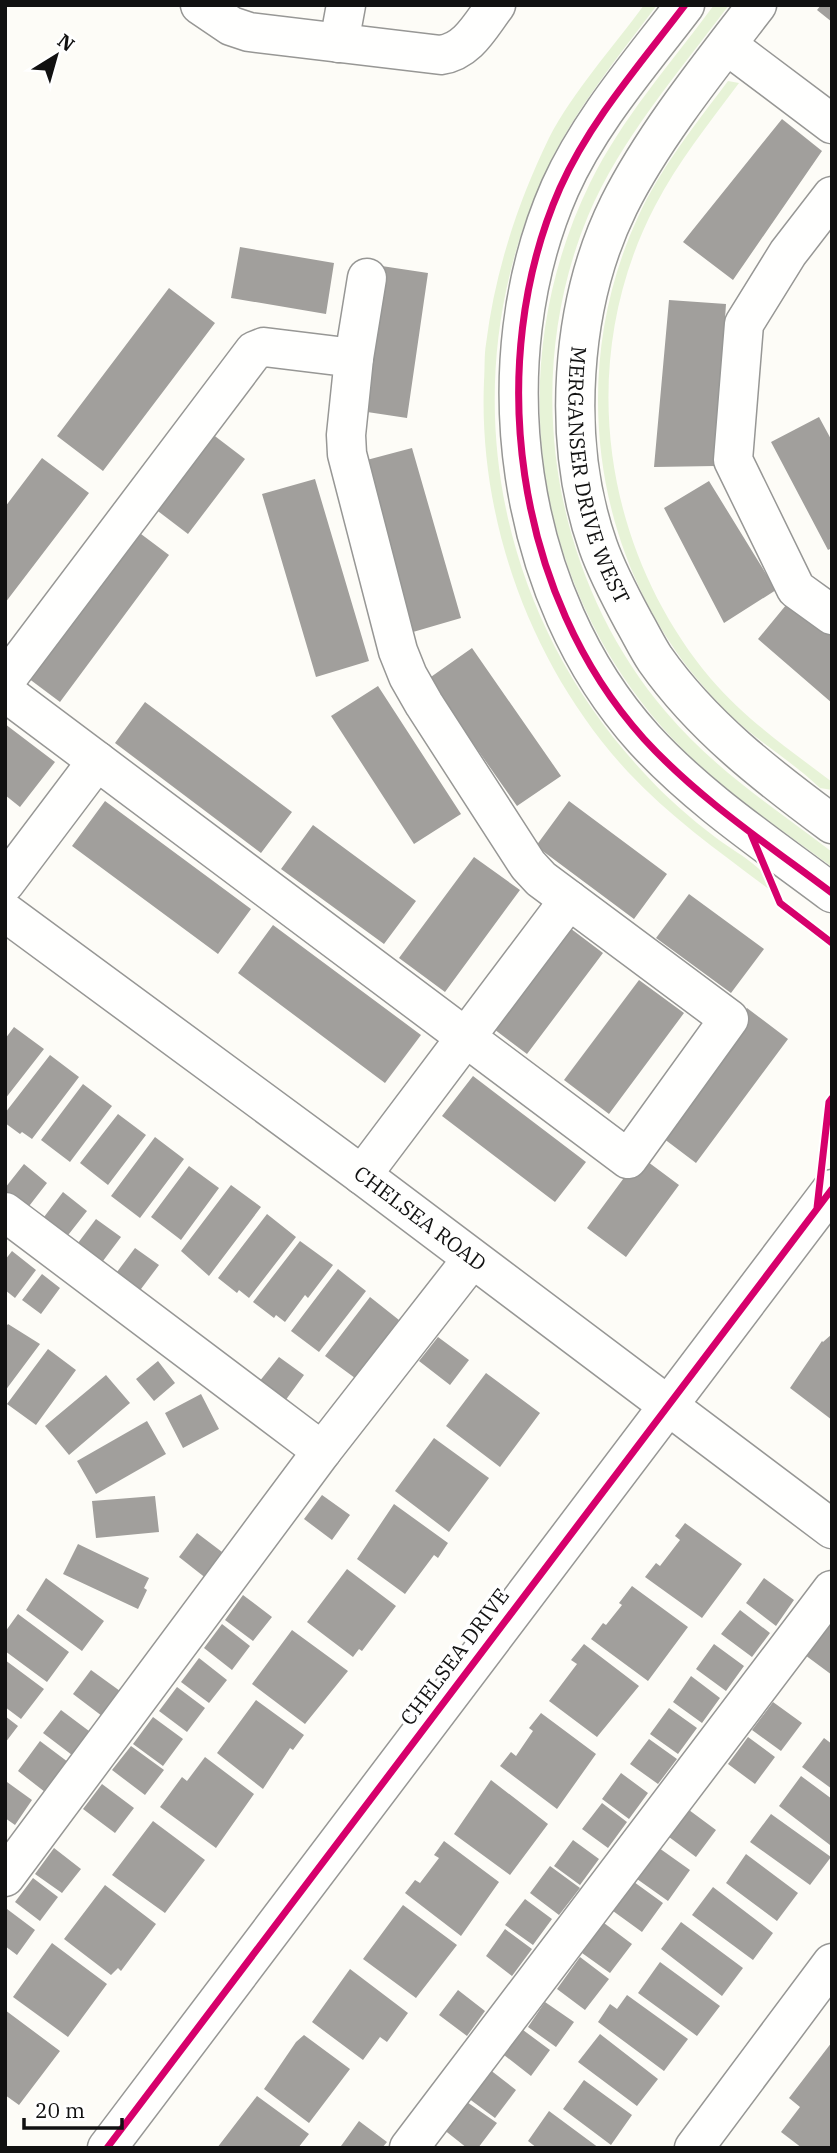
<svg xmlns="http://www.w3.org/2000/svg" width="837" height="2153" font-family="'IBM Plex Serif',serif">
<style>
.green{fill:#e7f3d7}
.building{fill:#a19f9c}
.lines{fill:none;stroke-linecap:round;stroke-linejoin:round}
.minor-casing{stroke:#979795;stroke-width:41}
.minor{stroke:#fffffe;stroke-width:38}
.cycleway-casing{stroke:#fff;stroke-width:11}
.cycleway{stroke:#d6006c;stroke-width:7}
.labels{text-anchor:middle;stroke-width:7;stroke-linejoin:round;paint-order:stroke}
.street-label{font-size:21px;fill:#111;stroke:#fff}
</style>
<rect width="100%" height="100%" fill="#fdfcf7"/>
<path class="green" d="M644,5H657C618,57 576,108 548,167C450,372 490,609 645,774C666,797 690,818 715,837C729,848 745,856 758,868C764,873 769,884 770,890C721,853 670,817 628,772C532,668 478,522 484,381C485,369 484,356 486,344C495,272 517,204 549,138C572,93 614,46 644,5Z
M714,5H729C679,72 621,138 588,216C520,380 551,577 666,712C713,768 774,808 832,852V867C773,823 710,782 661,726C530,576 503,361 590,183C622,118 671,63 714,5Z
M728,81L739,83C709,123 678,162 655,206C575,359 601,548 711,679C745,719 790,750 832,782V790L820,788C797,766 770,749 746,729C728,714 712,697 698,680C591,552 568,368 638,217C661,167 695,125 728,81Z"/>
<path class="building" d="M821,5H832V22L817,10Z
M782,119L822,151L733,280L683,242Z
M240,247L334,263L326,314L231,298Z
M375,265L428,273L407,418L354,410Z
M169,288L215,323L103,471L57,436Z
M669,300L726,304L715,466L654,467Z
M819,417L832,441V548L828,550L771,442Z
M203,427L245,459L188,534L146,502Z
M412,448L461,618L413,632L363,461Z
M42,458L89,493L5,603V507Z
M315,479L369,661L316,677L262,494Z
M709,481L776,590L724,623L664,508Z
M125,522L169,555L60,702L16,669Z
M791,599L832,633V703L758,639Z
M472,648L561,776L517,806L428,679Z
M378,686L461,814L414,844L331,716Z
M145,702L292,812L261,853L115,743Z
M5,724L55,762L20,807L5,795Z
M105,801L251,909L218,954L72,846Z
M569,801L667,874L634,919L536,846Z
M313,825L416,901L384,944L281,869Z
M474,857L520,890L445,992L399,958Z
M689,894L764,949L731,993L656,938Z
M562,922L603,953L527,1054L486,1023Z
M273,925L421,1035L385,1083L238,973Z
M639,980L684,1013L609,1114L564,1080Z
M747,1008L788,1039L696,1163L655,1132Z
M14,1027L44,1049L5,1099V1039Z
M50,1055L79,1077L32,1139L22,1132L20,1134L5,1123V1113Z
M473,1076L586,1162L555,1202L442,1116Z
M83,1084L112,1106L70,1162L41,1140Z
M118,1114L146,1135L108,1185L80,1163Z
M155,1137L184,1159L140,1218L111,1196Z
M640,1156L679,1185L626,1257L587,1228Z
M24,1164L47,1183L26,1210L5,1195V1188Z
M189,1166L219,1188L181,1240L151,1217Z
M231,1185L261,1207L209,1276L181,1251Z
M63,1192L87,1211L65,1239L41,1221Z
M267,1214L296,1237L249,1298L239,1290L237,1293L218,1278Z
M96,1219L121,1237L100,1265L75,1247Z
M300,1241L333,1265L308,1298L305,1295L285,1322L276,1315L274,1318L253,1302Z
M135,1248L159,1265L138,1293L114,1276Z
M12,1251L36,1270L15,1298L5,1290V1260Z
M338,1269L366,1291L319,1352L291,1331Z
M42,1274L60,1288L41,1314L22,1300Z
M370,1297L399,1320L355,1378L325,1356Z
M8,1324L40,1344L5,1391V1328Z
M832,1334V1420L790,1388L822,1341L823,1342Z
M438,1337L469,1360L450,1385L419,1361Z
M48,1349L76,1370L36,1425L7,1404Z
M279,1357L304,1375L285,1401L259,1382Z
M158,1361L175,1383L154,1401L136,1379Z
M486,1373L540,1413L500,1467L446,1426Z
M106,1375L130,1403L69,1455L45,1426Z
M201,1394L219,1429L183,1448L165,1413Z
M147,1421L166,1454L96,1494L77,1461Z
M434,1438L489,1478L449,1532L395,1491Z
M322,1495L350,1515L332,1540L304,1519Z
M155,1496L159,1532L96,1538L92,1501Z
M394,1504L448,1543L438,1558L434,1555L405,1594L357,1559Z
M685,1523L742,1564L702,1618L645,1577L656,1563L660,1566L680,1540L675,1536Z
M197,1533L226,1555L207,1579L179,1557Z
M78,1544L149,1578L144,1588L147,1590L138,1609L63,1574Z
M347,1569L396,1606L362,1651L359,1649L353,1657L307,1622Z
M46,1578L104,1621L82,1651L26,1610Z
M764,1578L794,1600L776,1626L746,1603Z
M632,1586L688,1627L648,1681L591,1639L603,1623L606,1625L622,1605L619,1603Z
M243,1595L272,1617L253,1641L225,1620Z
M740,1610L770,1633L752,1657L721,1634Z
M18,1614L69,1652L47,1682L5,1651V1632Z
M829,1623L832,1626V1675L805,1655Z
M222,1624L250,1646L232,1670L204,1648Z
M292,1630L348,1671L305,1724L252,1684Z
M584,1644L639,1686L597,1737L549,1701L577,1664L571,1660Z
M714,1644L744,1666L726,1691L696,1669Z
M199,1658L227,1680L209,1703L181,1682Z
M5,1660L44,1689L21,1719L5,1707Z
M91,1670L120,1691L102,1716L73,1694Z
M691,1676L720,1698L702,1723L673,1702Z
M177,1687L205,1708L187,1732L159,1711Z
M256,1700L304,1735L293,1750L290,1748L263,1789L217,1753Z
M773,1702L802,1723L781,1751L752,1730Z
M669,1708L697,1728L678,1754L650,1734Z
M61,1710L89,1731L72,1755L43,1733Z
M541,1713L596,1754L557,1809L500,1766L511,1752L516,1756L533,1731L529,1728Z
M5,1716L18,1726L5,1743Z
M153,1717L183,1739L163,1766L133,1744Z
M748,1737L775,1757L755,1784L728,1764Z
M824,1738L832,1744V1789L802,1767Z
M649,1739L677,1759L658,1784L630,1764Z
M40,1741L68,1762L45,1792L18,1771Z
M131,1746L164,1770L145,1795L112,1770Z
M205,1757L254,1794L216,1848L160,1807L182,1777L187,1781Z
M621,1773L648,1793L629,1819L602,1799Z
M801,1776L832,1799L830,1845L779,1806Z
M491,1780L548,1824L510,1875L454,1834Z
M7,1782L32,1800L15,1825L5,1818Z
M102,1784L134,1808L115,1833L83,1809Z
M602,1803L627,1822L608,1848L582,1829Z
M689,1810L716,1830L696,1857L669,1837Z
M771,1814L831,1857L810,1885L750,1842Z
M153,1821L205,1860L165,1913L112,1875Z
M573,1840L599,1859L580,1885L554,1866Z
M444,1841L499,1882L461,1936L405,1893L415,1880L420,1883L439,1858L434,1855Z
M54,1848L81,1869L62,1893L35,1874Z
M659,1848L690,1870L668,1901L637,1879Z
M746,1854L798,1893L777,1921L726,1883Z
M550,1866L580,1888L559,1915L530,1893Z
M33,1878L58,1897L40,1921L15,1902Z
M634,1882L663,1903L642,1932L613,1911Z
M105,1885L156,1924L121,1971L118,1968L111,1975L64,1939Z
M713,1887L773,1933L753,1960L692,1915Z
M525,1899L552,1919L533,1945L505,1925Z
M403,1905L457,1945L416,1998L363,1959Z
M7,1909L35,1930L17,1955L5,1946Z
M681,1922L743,1968L722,1996L661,1949Z
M604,1923L632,1944L610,1973L582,1953Z
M505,1929L532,1949L512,1976L486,1956Z
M52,1943L107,1984L68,2037L13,1997Z
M580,1957L609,1979L585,2010L557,1989Z
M660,1962L720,2006L697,2036L638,1993Z
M350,1969L408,2013L387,2042L380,2037L363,2060L312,2022Z
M458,1990L485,2011L467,2036L439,2015Z
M627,1995L688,2039L664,2071L598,2022L610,2004L617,2009Z
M545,2002L574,2022L556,2047L528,2027Z
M5,2010L60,2051L19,2105L5,2095Z
M523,2030L550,2050L531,2076L504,2055Z
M600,2034L658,2079L637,2106L578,2062Z
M304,2035L350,2069L309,2123L264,2089L296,2042Z
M832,2042V2148H802L781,2132L800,2107L789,2098Z
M489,2069L516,2090L495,2118L468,2098Z
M584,2080L632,2115L611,2145L563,2109Z
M257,2096L309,2134L298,2148H217Z
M464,2100L497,2123L478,2148H467L443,2129Z
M549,2111L599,2148H537L528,2141Z
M359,2121L387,2142L382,2148H343L341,2146Z"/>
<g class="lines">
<g class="minor-casing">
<g id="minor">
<path d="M200,5L231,26L249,32L441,55C468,51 480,26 496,5"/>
<path d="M685,5C641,63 590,121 560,188C483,363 515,596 644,739C699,799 767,844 832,893"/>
<path id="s1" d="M757,5C710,66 653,137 619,205C570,304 561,441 598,546C607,572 621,598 634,622C641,634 647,647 655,659C702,726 767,776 832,824"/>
<path d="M339,43L346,5"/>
<path d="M727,45L832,124"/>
<path d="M832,196L788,253L744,324L733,460L796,589L832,615"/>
<path d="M354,358L367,278"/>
<path d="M5,681L254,351L264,347L354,358L346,435L347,454L398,651L408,676L424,704L528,865L541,879L729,1019L628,1159L97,761L5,883"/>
<path d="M5,692L97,761"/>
<path id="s2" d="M5,912L362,1175L832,1529"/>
<path d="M362,1175L569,900"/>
<path d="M5,1212L322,1451"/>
<path d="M5,1877L322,1451L472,1259"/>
<path d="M107,2148L832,1189"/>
<path d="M409,2148L832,1590"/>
<path d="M694,2148L832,1963"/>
</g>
</g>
<use href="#minor" class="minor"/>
<g class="cycleway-casing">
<path id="cycleway" d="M685,5C641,63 590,121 560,188C483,363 515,596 644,739C699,799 767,844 832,893
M751,834L780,903L832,943
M817,1208L829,1102L832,1098
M107,2148L832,1189"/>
</g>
<use href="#cycleway" class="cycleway"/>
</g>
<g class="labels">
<g class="street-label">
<text dy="7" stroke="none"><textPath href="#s1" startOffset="523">MERGANSER DRIVE WEST</textPath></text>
<text dy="7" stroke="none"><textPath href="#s2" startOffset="516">CHELSEA ROAD</textPath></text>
<text transform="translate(455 1657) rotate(-53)" y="7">CHELSEA DRIVE</text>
</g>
</g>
<rect width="837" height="2153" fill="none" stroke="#111111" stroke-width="14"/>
<g transform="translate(56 56) rotate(37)" stroke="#ffffff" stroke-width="5" paint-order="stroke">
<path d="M0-5L12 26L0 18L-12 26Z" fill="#111111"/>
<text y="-10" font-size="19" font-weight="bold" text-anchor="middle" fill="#111111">N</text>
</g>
<path d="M24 2118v10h98v-10" fill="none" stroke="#111111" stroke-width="3.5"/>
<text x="35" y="2118" font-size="21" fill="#111111" stroke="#ffffff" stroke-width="5" paint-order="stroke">20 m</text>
</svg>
